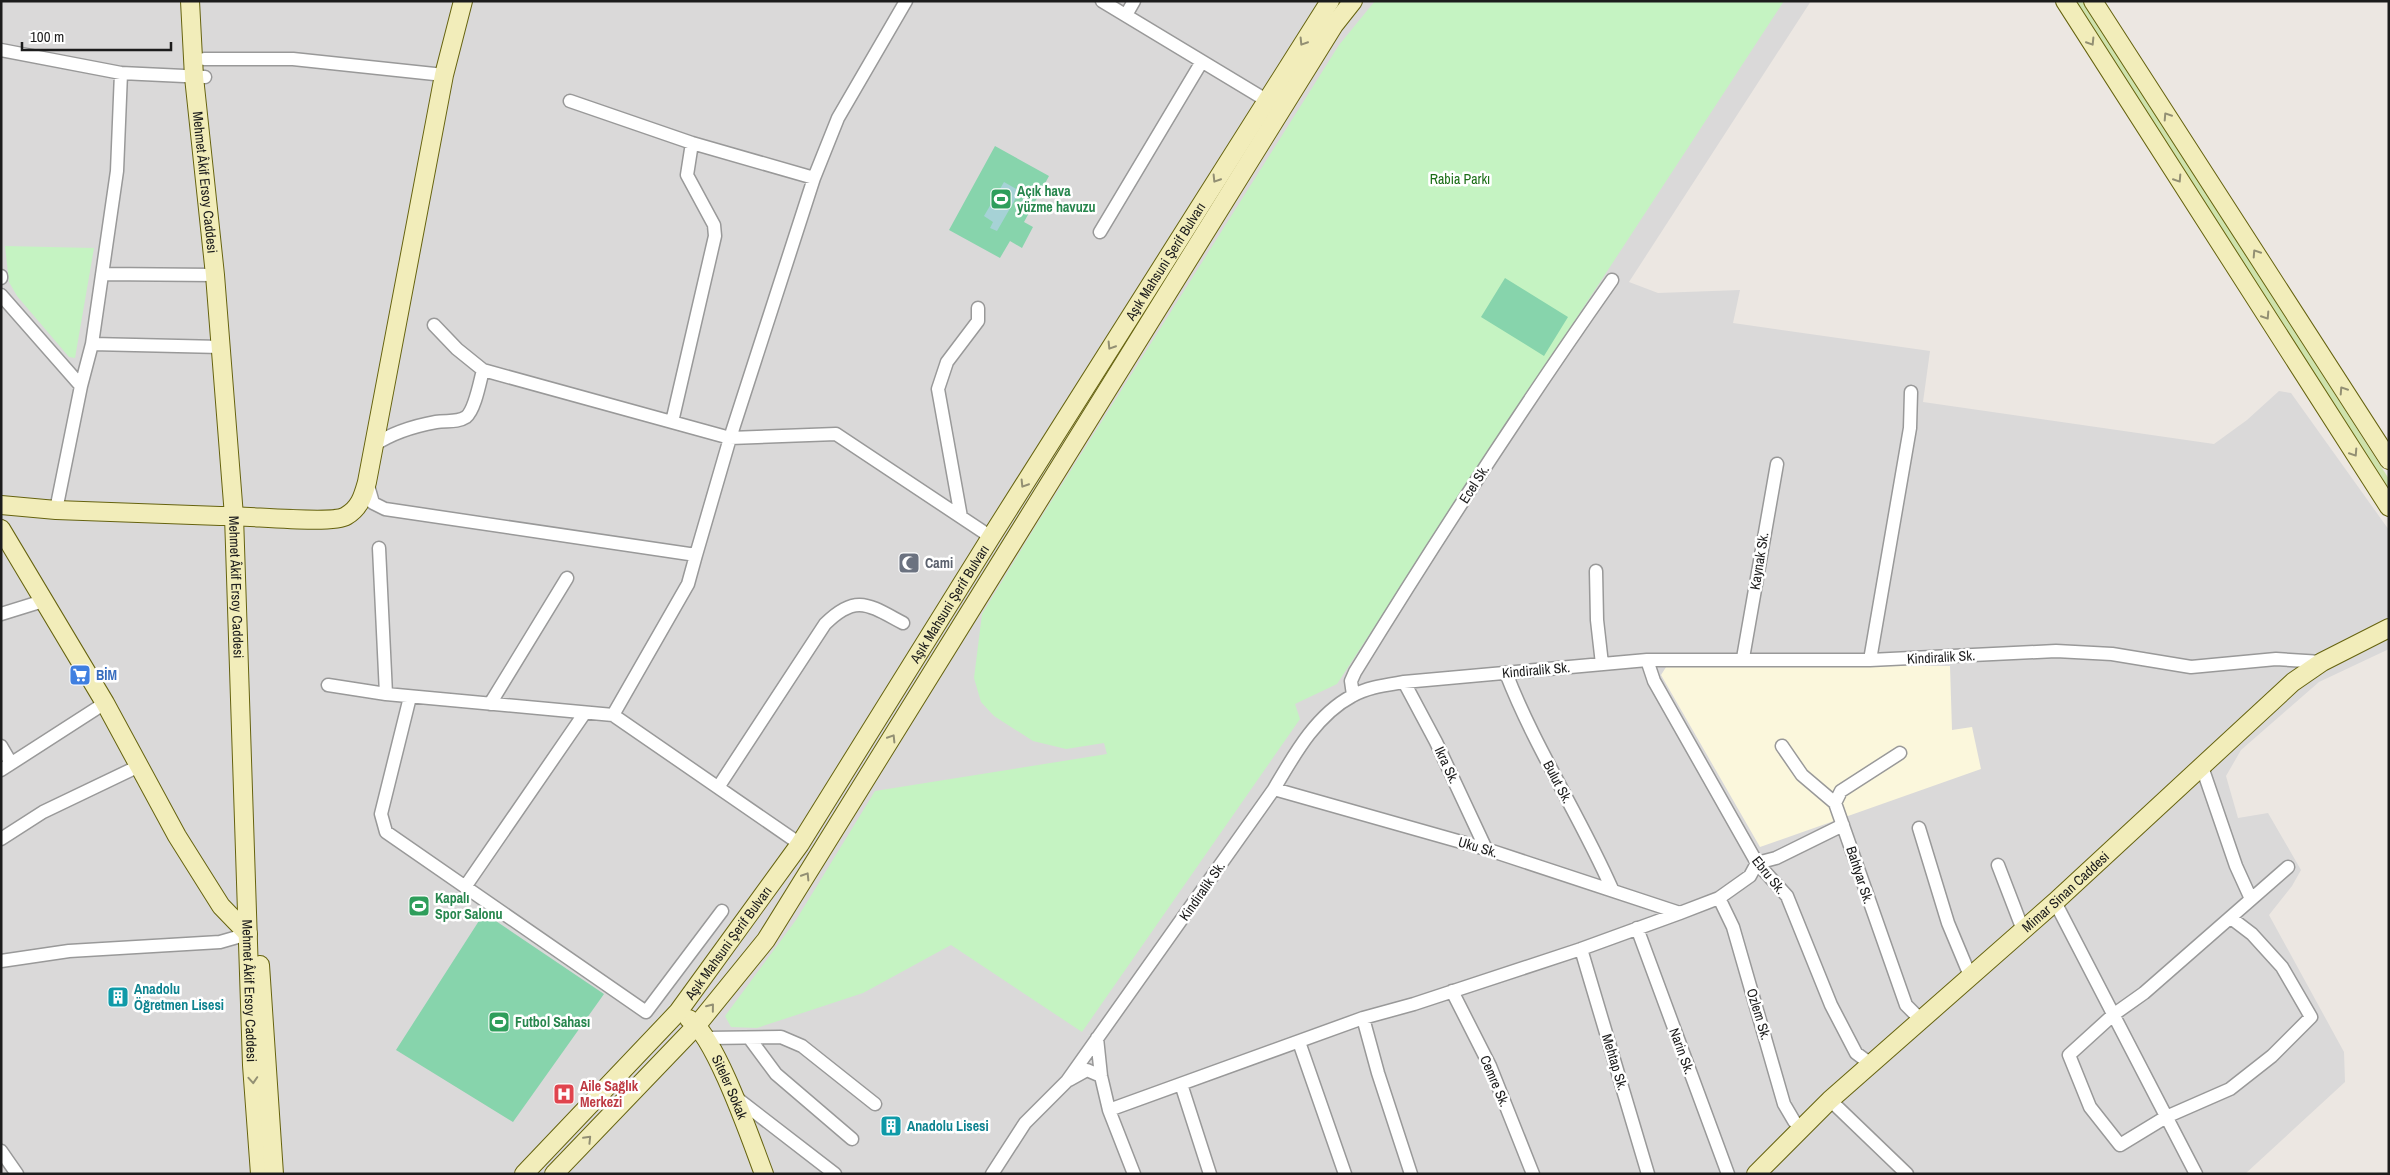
<svg xmlns="http://www.w3.org/2000/svg" width="2390" height="1175" font-family="'Archivo Narrow',sans-serif">
<style>
.residential{fill:#dad9d9}
.education{fill:#fbf7dc}
.grass{fill:#cee2ac}
.park{fill:#c5f3c2}
.pitch{fill:#87d4ac}
.water{fill:#a6d2d6}
.lines{fill:none;stroke-linecap:round;stroke-linejoin:round}
.street-casing{stroke:#999;stroke-width:15}
.secondary-casing{stroke:#66630f;stroke-width:20}
.street{stroke:#fff;stroke-width:12}
.secondary{stroke:#f2edba;stroke-width:18}
.oneway{stroke:#928f73}
.labels{text-anchor:middle;stroke-width:5;stroke-linejoin:round;paint-order:stroke}
.park-label{font-size:14px;fill:#1b6e16;stroke:#fff}
.street-label{font-size:14px;fill:#1c1c1c;stroke:#fff}
.leisure-label{font-size:14px;font-weight:bold;fill:#27864d;stroke:#fff;text-anchor:start}
.worship-label{font-size:14px;font-weight:bold;fill:#5b616d;stroke:#fff;text-anchor:start}
.shop-label{font-size:14px;font-weight:bold;fill:#366cbe;stroke:#fff;text-anchor:start}
.culture-label{font-size:14px;font-weight:bold;fill:#0d838f;stroke:#fff;text-anchor:start}
.health-label{font-size:14px;font-weight:bold;fill:#be3a42;stroke:#fff;text-anchor:start}
</style>
<rect width="100%" height="100%" fill="#ece7e2"/>
<path class="residential" d="M1,1H1811L1629,282L1658,293L1740,290L1733,323L1930,351L1923,402L2214,444L2247,420L2279,391L2291,393L2389,530V649L2319,682L2241,750L2226,776L2238,818L2268,813L2301,870L2292,886L2269,915L2344,1052L2345,1082L2245,1174H1Z"/>
<path class="education" d="M1668,664L1950,666L1952,730L1972,727L1981,769L1760,847L1661,675Z"/>
<path class="grass" d="M2073,1H2084L2389,479V494Z"/>
<path class="park" d="M1375,1H1784L1337,684L1295,704L1300,719L1082,1032L951,945L863,993L757,1028L731,1027L725,1016L796,920L875,791L1107,754L1104,743L1066,749L1033,741L994,716L981,702L974,678L982,614L1037,524L1339,45Z
M5,246L94,248L75,358L69,357L17,296L9,282Z"/>
<path class="pitch" d="M995,146L1049,176L1024,222L1033,227L1022,248L1010,241L1000,258L949,230Z
M1505,278L1568,317L1544,356L1481,317Z
M484,913L604,994L513,1122L396,1050Z"/>
<path class="water" d="M1004,182L1020,191L997,231L990,228L993,222L984,216Z"/>
<g class="lines">
<g class="street-casing">
<path id="street" d="M1102,1L1266,100
M1126,15L1134,1
M1,50L121,73L205,77
M204,59H293L444,75
M570,101L692,143L814,178
M1100,232L1201,63
M102,274L215,275
M1,276V278
M1,295L81,386
M92,344L221,347
M483,370L730,438L836,434L991,537
M672,422L715,236L714,225L687,175L692,143
M374,445C392,433 414,426 436,422C446,420 457,423 466,417C475,410 480,381 483,370L457,349L434,325
M367,482L373,503L385,509L696,555L688,584L613,715
M56,510L81,386L92,344L117,171L121,73
M961,517L938,389L947,362L978,321V308
M379,548L386,694L613,715L800,844
M696,555L730,438L814,178L838,118L906,1
M1596,571L1597,620L1602,664
M1,614L43,601
M1743,658L1777,464
M1647,660L1654,681L1757,863L1787,896L1831,1005L1856,1053L1872,1065
M1870,660L1910,428L1911,392
M1506,673C1535,748 1580,816 1612,889
M1404,682L1436,742L1486,849
M328,685L386,694
M1353,695L1351,681L1355,672C1437,539 1522,408 1612,280
M410,697L381,814L386,832L646,1012L722,911
M490,704L567,578
M1,746L11,763
M1782,746L1802,775L1835,803
M1900,753L1841,791L1835,803L1906,1005L1922,1021
M2202,767L2236,866L2251,899
M1,770L105,703
M719,786L825,624C856,593 869,605 903,623
M1274,789L1486,849L1680,913
M1919,828L1948,923L1971,978
M1,839L43,812L139,766
M1998,865L2023,930
M465,887L584,714
M1719,898L1733,927L1784,1104L1794,1121L1801,1128
M2055,902L2196,1174
M2231,918L2252,934L2282,967L2311,1017L2272,1056L2230,1089L2166,1117L2120,1145L2090,1107L2069,1055L2113,1015L2144,993L2288,867
M1637,928L1728,1174
M1581,949L1648,1174
M1,961L69,951L220,942L248,934
M1452,991L1490,1066L1533,1174
M1363,1018L1378,1073L1411,1174
M706,1038L781,1037L802,1046L875,1104
M1097,1038L1101,1076L1109,1110L1134,1174
M750,1039L776,1074L852,1139
M1299,1042L1345,1174
M1069,1080L1087,1070L1101,1076
M1181,1084L1210,1174
M734,1096L835,1174
M1830,1100L1907,1174
M1109,1110L1363,1018L1414,1004L1581,949L1680,913L1719,898L1750,876L1757,863L1776,858L1843,825
M1,1151L17,1174
M992,1174L1025,1123L1067,1081L1274,789C1294,755 1316,715 1352,696C1368,687 1386,685 1404,682L1647,660H1870L2056,651L2112,654L2191,667L2276,659L2322,662"/>
</g>
<g class="secondary-casing">
<g id="secondary">
<path id="s1" d="M190,1L194,77L215,275L234,516L252,1065L260,1174"/>
<path d="M2065,1L2389,507"/>
<path d="M2093,1L2389,460"/>
<path d="M1,505L56,510L220,516C244,515 332,525 346,516C360,508 363,496 367,482L444,75L463,1"/>
<path d="M1,529L105,703L177,836L221,906L248,934"/>
<path d="M260,965L274,1174"/>
<path id="s2" d="M689,1019C716,1037 751,1140 764,1174"/>
<path id="s3" d="M524,1174L678,1012L800,844L991,537L1330,1"/>
<path d="M554,1174L697,1025L766,940L1334,25L1353,1"/>
<path id="s4" d="M1756,1174L1830,1100L2055,902L2293,682L2322,662L2389,628"/>
</g>
</g>
<use href="#street" class="street"/>
<use href="#secondary" class="secondary"/>
</g>
<defs><path id="oneway-chevron" d="M-2-3.5L2.5 0L-2 3.5" fill="none" stroke-width="1.6" stroke-linecap="round" stroke-linejoin="round" transform="scale(1.25)"/></defs>
<g class="oneway">
<use href="#oneway-chevron" transform="translate(1303 42) rotate(122)"/>
<use href="#oneway-chevron" transform="translate(2091 42) rotate(58)"/>
<use href="#oneway-chevron" transform="translate(2167 116) rotate(-123)"/>
<use href="#oneway-chevron" transform="translate(1216 179) rotate(122)"/>
<use href="#oneway-chevron" transform="translate(2178 179) rotate(57)"/>
<use href="#oneway-chevron" transform="translate(2256 253) rotate(-123)"/>
<use href="#oneway-chevron" transform="translate(2266 316) rotate(57)"/>
<use href="#oneway-chevron" transform="translate(1111 346) rotate(122)"/>
<use href="#oneway-chevron" transform="translate(2343 390) rotate(-123)"/>
<use href="#oneway-chevron" transform="translate(2354 453) rotate(57)"/>
<use href="#oneway-chevron" transform="translate(1024 484) rotate(122)"/>
<use href="#oneway-chevron" transform="translate(892 738) rotate(-58)"/>
<use href="#oneway-chevron" transform="translate(806 876) rotate(-58)"/>
<use href="#oneway-chevron" transform="translate(711 1007) rotate(-51)"/>
<use href="#oneway-chevron" transform="translate(253 1080) rotate(86)"/>
<use href="#oneway-chevron" transform="translate(588 1139) rotate(-46)"/>
</g>
<defs>
<g id="stadium-square" transform="scale(1.125)"><rect x="-9" y="-9" width="18" height="18" rx="4" fill="#2e9e5b" stroke="#fff"/><path d="M0-5a6.5 5 0 1 0 0 10a6.5 5 0 1 0 0-10ZM-3.5-1.8h7v3.6h-7Z" fill="#fff"/></g>
<g id="mosque-square" transform="scale(1.125)"><rect x="-9" y="-9" width="18" height="18" rx="4" fill="#6b7280" stroke="#fff"/><path d="M3.5-4.9A6 6 0 1 0 3.5 4.9A5 5 0 1 1 3.5-4.9Z" fill="#fff"/></g>
<g id="supermarket-square" transform="scale(1.125)"><rect x="-9" y="-9" width="18" height="18" rx="4" fill="#3f7fe0" stroke="#fff"/><path d="M-6-5.5h2.5l.6 2H6L4.5 2H-2.5L-4.4-4H-6ZM-1.5 3.2a1.3 1.3 0 1 0 .1 0ZM3 3.2a1.3 1.3 0 1 0 .1 0Z" fill="#fff"/></g>
<g id="building-square" transform="scale(1.125)"><rect x="-9" y="-9" width="18" height="18" rx="4" fill="#0f9aa8" stroke="#fff"/><path d="M-4-6H4V6H1V3H-1V6H-4ZM-2.5-4.3h1.7v1.8h-1.7ZM.8-4.3h1.7v1.8H.8ZM-2.5-1h1.7V.8h-1.7ZM.8-1h1.7V.8H.8Z" fill="#fff"/></g>
<g id="hospital-square" transform="scale(1.125)"><rect x="-9" y="-9" width="18" height="18" rx="4" fill="#e0444e" stroke="#fff"/><path d="M-5-5h3v3.5h4V-5h3V5h-3V1.5h-4V5h-3Z" fill="#fff"/></g>
</defs>
<g fill-rule="evenodd">
<use href="#stadium-square" x="1001" y="199"/>
<use href="#mosque-square" x="909" y="563"/>
<use href="#supermarket-square" x="80" y="675"/>
<use href="#stadium-square" x="419" y="906"/>
<use href="#building-square" x="118" y="997"/>
<use href="#stadium-square" x="499" y="1022"/>
<use href="#hospital-square" x="564" y="1094"/>
<use href="#building-square" x="891" y="1126"/>
</g>
<g class="labels">
<g class="park-label">
<text x="1460" y="184">Rabia Parkı</text>
</g>
<g class="street-label">
<text dy="5" stroke="none"><textPath href="#s1" startOffset="182">Mehmet Âkif Ersoy Caddesi</textPath></text>
<text dy="5" stroke="none"><textPath href="#s3" startOffset="1119">Aşık Mahsuni Şerif Bulvarı</textPath></text>
<text transform="translate(1474 484) rotate(-57)" y="5">Ecel Sk.</text>
<text transform="translate(1759 561) rotate(-81)" y="5">Kaynak Sk.</text>
<text dy="5" stroke="none"><textPath href="#s1" startOffset="588">Mehmet Âkif Ersoy Caddesi</textPath></text>
<text dy="5" stroke="none"><textPath href="#s3" startOffset="714">Aşık Mahsuni Şerif Bulvarı</textPath></text>
<text transform="translate(1941 657) rotate(-3)" y="5">Kindiralik Sk.</text>
<text transform="translate(1536 670) rotate(-5)" y="5">Kindiralik Sk.</text>
<text transform="translate(1447 765) rotate(65)" y="5">Ikra Sk.</text>
<text transform="translate(1558 782) rotate(62)" y="5">Bulut Sk.</text>
<text transform="translate(1478 847) rotate(17)" y="5">Uku Sk.</text>
<text transform="translate(1769 875) rotate(51)" y="5">Ebru Sk.</text>
<text transform="translate(1860 875) rotate(72)" y="5">Bahtyar Sk.</text>
<text transform="translate(1202 891) rotate(-55)" y="5">Kindiralik Sk.</text>
<text dy="5" stroke="none"><textPath href="#s4" startOffset="419">Mimar Sinan Caddesi</textPath></text>
<text dy="5" stroke="none"><textPath href="#s3" startOffset="309">Aşık Mahsuni Şerif Bulvarı</textPath></text>
<text dy="5" stroke="none"><textPath href="#s1" startOffset="992">Mehmet Âkif Ersoy Caddesi</textPath></text>
<text transform="translate(1759 1014) rotate(73)" y="5">Ozlem Sk.</text>
<text transform="translate(1682 1051) rotate(70)" y="5">Narin Sk.</text>
<text transform="translate(1615 1062) rotate(73)" y="5">Mehtap Sk.</text>
<text transform="translate(1495 1081) rotate(67)" y="5">Cemre Sk.</text>
<text dy="5" stroke="none"><textPath href="#s2" startOffset="80">Siteler Sokak</textPath></text>
</g>
<g class="leisure-label">
<text x="1017" y="196">Açık hava<tspan x="1017" dy="16">yüzme havuzu</tspan></text>
<text x="435" y="903">Kapalı<tspan x="435" dy="16">Spor Salonu</tspan></text>
<text x="515" y="1027">Futbol Sahası</text>
</g>
<g class="worship-label">
<text x="925" y="568">Cami</text>
</g>
<g class="shop-label">
<text x="96" y="680">BİM</text>
</g>
<g class="culture-label">
<text x="134" y="994">Anadolu<tspan x="134" dy="16">Öğretmen Lisesi</tspan></text>
<text x="907" y="1131">Anadolu Lisesi</text>
</g>
<g class="health-label">
<text x="580" y="1091">Aile Sağlık<tspan x="580" dy="16">Merkezi</tspan></text>
</g>
</g>
<rect width="2390" height="1175" fill="none" stroke="#1c1c1c" stroke-width="5"/>
<path d="M22 42v8h149v-8" fill="none" stroke="#1c1c1c" stroke-width="2.5"/>
<text x="30" y="42" font-size="15" fill="#1c1c1c" stroke="#ffffff" stroke-width="4" paint-order="stroke">100 m</text>
</svg>
